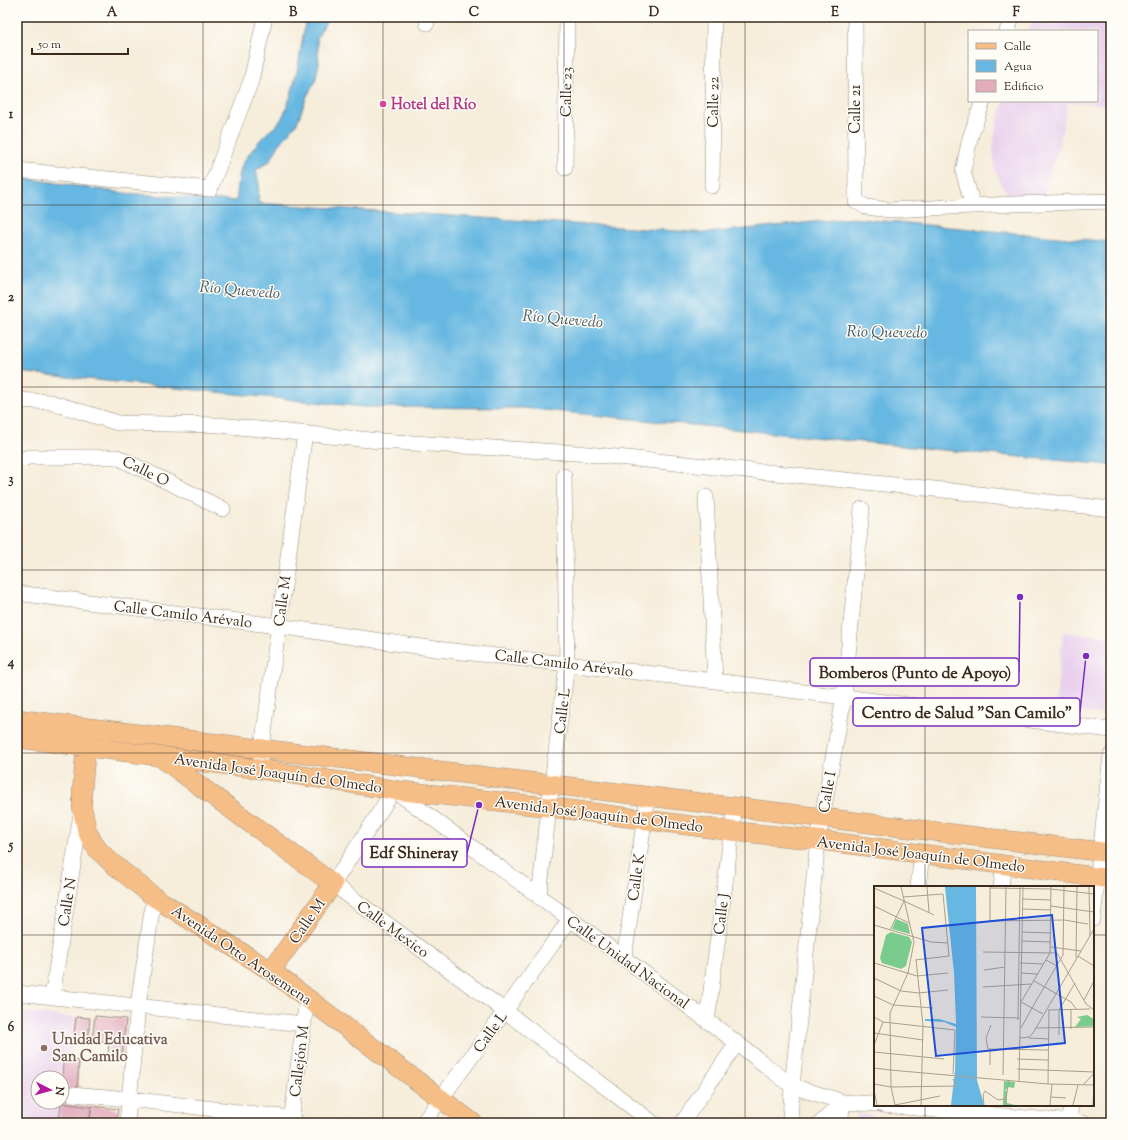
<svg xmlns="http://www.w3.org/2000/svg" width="1128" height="1140" font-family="'Sorts Mill Goudy',serif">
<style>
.built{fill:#e9d1ed;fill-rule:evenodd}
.water{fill:#66b7e1;stroke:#507080}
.building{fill:#e3acbd}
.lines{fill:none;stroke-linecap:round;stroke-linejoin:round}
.minor-casing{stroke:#988c7c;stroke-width:16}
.major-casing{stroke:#988c7c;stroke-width:20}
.minor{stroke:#fff;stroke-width:15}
.major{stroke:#f6be87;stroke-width:19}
.grid{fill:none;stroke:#3b2a1e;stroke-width:1;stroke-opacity:0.55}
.hotel-dot{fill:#d1479c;stroke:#fdfcf7;stroke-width:1.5}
.education-dot{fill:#8d6e63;stroke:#fdfcf7;stroke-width:1.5}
.labels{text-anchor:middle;stroke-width:3;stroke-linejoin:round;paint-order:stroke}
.street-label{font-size:15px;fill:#3b2a1e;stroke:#fdfcf7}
.hotel-label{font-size:15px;font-weight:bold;fill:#b23c85;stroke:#fdfcf7;text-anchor:start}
.education-label{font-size:15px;font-weight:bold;fill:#785e54;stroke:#fdfcf7;text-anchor:start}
.water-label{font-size:16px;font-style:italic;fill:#4a5b62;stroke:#fdfcf7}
.inset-road{fill:none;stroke:#ab9f8f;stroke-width:1}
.view{fill:#1d4ed8;fill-opacity:0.15;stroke:#1d4ed8;stroke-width:2}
.inset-edge{fill:none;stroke:#3b2a1e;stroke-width:2}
.leader{fill:none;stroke:#7b2cbf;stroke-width:1.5}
.callout-dot{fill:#7b2cbf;stroke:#fdfcf7;stroke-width:1.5}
.callout{fill:#fdfcf7;stroke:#7b2cbf;stroke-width:1.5}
.callout-label{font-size:16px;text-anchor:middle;font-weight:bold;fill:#3b2a1e}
.neatline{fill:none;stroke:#3b2a1e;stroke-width:1.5}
.grid-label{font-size:13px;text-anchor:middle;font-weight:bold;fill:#3b2a1e}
</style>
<rect width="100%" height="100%" fill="#fdfcf7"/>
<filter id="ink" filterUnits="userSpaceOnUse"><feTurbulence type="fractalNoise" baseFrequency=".025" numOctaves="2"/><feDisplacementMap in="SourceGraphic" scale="8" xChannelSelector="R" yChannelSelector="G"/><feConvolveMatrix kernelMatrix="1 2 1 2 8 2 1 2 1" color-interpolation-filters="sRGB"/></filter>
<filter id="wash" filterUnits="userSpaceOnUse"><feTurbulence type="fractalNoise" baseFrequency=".012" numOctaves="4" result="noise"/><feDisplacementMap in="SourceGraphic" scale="16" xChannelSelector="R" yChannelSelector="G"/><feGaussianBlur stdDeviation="0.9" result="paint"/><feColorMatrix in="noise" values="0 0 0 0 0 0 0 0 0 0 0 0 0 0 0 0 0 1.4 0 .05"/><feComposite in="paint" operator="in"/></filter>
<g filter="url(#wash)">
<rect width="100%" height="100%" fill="#f6edda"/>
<path class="built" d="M1034,17H1111V104L1068,103L1059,145L1043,197L1020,201L1009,195L1002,186L995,170L993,148L997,122L1004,101H1097V31H1029Z
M1063,632L1111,637V676L1107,715L1055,709Z
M17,1011L75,1018L63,1123H17ZM38,1078H62V1102H38Z
M857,1114L926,1123H856Z"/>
<path class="water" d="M306,17H327V20L317,38L319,63L315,82L307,96L297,123L279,145L270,161L256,170L259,184L258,203L707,233L852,218L1111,242V465L942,450L523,408L364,407L17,372V177L123,193L236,201C238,189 238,176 242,165C245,158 257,144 262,138C268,131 278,126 282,118C297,87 300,51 306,17Z"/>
<g id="blocks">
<path class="building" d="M95,1016L126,1019L122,1057H121L120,1059L108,1057L109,1042L92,1040Z
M76,1017L90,1018L88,1044L73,1043Z
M63,1060L79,1061L77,1091L62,1090Z
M61,1103L91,1107L89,1123H59Z
M92,1106L118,1109L116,1123H90Z"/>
</g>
</g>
<g filter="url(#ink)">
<use href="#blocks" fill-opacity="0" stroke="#988c7c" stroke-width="1"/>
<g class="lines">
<g class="minor-casing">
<path id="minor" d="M855,17L856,201L866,207L890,210L1014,204L1111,201
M427,23V17
M1007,31L1012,17
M565,168L567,17
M17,170L210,189L251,81L265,17
M712,186L714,17
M973,206L963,171L970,138L983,101
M17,400L50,402L118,423L219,425L380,441L577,453L934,489L1111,509
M17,461L29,457H117L223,509
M706,497L715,681
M17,593L278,626L436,649L715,681L1111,730
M259,769L305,433
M918,887L922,854
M1001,887L1004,865
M539,897L549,807L567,664L564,476
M1093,919L1111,755
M624,958L648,796
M17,993L303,1024
M52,997L81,814
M707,1021L735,807
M72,1094L129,1099L291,1118L298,1123
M883,1105L1083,1123
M127,1123L138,1005L154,897
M291,1123L307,998
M423,1123L505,1011L570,919
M653,1123L505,1011L333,884L394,790L570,919L624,958L737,1043L792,1086L843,1102L875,1104
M682,1123L737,1043
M790,1123L792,1086L818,840L844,697L862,509
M821,1123L843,1102
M840,1123L843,1102
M1070,1123L1069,1121L1071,1105"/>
</g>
<g class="major-casing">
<path id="major" d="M17,719L1111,853
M17,738L259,769L394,790L549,807L731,831L818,840L1111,879
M86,747L82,791V807L87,831L93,843L99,851L113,864L154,897L271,971L473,1123
M159,756L333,884L271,971"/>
</g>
<use href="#minor" class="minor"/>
<use href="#major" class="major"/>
</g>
</g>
<path class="grid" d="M203,17V1123M383,17V1123M564,17V1123M745,17V1123M925,17V887M17,205H1111M17,387H1111M17,570H1111M17,753H1111M17,935H875M1093,935H1111M925,1105V1123"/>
<circle class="hotel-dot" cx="383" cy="104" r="4"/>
<circle class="education-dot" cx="44" cy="1048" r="4"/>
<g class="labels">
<g class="street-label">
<text transform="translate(566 92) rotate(-89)" y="5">Calle 23</text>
<text transform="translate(713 102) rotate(-89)" y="5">Calle 22</text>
<text transform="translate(855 109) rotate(-90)" y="5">Calle 21</text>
<text transform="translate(146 471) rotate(26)" y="5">Calle O</text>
<text transform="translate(282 601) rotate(-82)" y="5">Calle M</text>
<text transform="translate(183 614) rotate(7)" y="5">Calle Camilo Arévalo</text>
<text transform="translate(564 663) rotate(7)" y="5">Calle Camilo Arévalo</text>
<text transform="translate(562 711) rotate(-83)" y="5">Calle L</text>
<text transform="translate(278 773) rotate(8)" y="5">Avenida José Joaquín de Olmedo</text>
<text transform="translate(827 792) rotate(-80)" y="5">Calle I</text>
<text transform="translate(599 814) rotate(7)" y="5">Avenida José Joaquín de Olmedo</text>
<text transform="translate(921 854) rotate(7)" y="5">Avenida José Joaquín de Olmedo</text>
<text transform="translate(636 877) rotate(-82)" y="5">Calle K</text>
<text transform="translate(67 902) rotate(-81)" y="5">Calle N</text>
<text transform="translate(721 914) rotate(-83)" y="5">Calle J</text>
<text transform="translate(307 921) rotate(-55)" y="5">Calle M</text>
<text transform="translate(393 929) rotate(36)" y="5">Calle Mexico</text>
<text transform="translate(242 955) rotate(34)" y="5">Avenida Otto Arosemena</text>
<text transform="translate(628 962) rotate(36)" y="5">Calle Unidad Nacional</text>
<text transform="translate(490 1032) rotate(-54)" y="5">Calle L</text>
<text transform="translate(299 1061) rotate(-83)" y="5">Callejón M</text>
</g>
<g class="hotel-label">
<text x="391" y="109">Hotel del Río</text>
</g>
<g class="education-label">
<text x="52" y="1044">Unidad Educativa<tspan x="52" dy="17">San Camilo</tspan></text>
</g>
<g class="water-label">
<text transform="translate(240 289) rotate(5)" y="6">Río Quevedo</text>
<text transform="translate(563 318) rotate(5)" y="6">Río Quevedo</text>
<text transform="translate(887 331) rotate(1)" y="6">Río Quevedo</text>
</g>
</g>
<g transform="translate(874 886)">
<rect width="220" height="220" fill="#f6edda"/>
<path d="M22,33L34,38L36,48L18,43ZM17,46L35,51L38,56L32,80L27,83L8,77L6,72L12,49ZM213,129L220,133V140L201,141L207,133L203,131ZM130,195L141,196L140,202L134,201L131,205H133V217L141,219H129Z" fill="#79cb8e"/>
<path d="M71,1H102L103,194L110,219H77L81,185L82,141L70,136L51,135V133H65L82,138L80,87Z" fill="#66b7e1"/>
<path class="inset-road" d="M53,1L55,26M116,1V35L190,34L214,38M177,1L176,67L147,116L158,122L189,69L190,1M215,1L216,50M0,2L30,15M116,2L177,3L220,8M29,11L69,8L75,70L41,74M149,13L177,14M0,20L35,37M177,20L220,26M148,23L177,24M0,39L57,56L74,57M16,44L30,15L60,29M148,46L177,47M148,55L177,56M177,61L207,65M109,66L183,67L212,118L220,124M204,70L220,80M202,72L203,1M42,74L49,139L47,219M172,74L183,80M0,77L43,90L74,87M146,77L169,78M110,84L131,81M147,87L163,88M0,92L27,105L45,107L74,104M160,95L197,116L203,124M109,101L157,98M0,110L19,119L59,122M210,114L220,95M174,124L216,123M197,124V143M0,131L9,136L81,144L79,188M107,131L145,132M144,134L146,1M117,139L112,152L114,163L174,164M147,142L158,122L169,128M162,142L220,141M0,147L49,154M185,149V124L201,97M146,152L155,151L159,147L220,43M155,152L175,153M0,159L9,136M116,163V179M0,166L70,173M143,173L174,174M0,182L16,184M143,183L220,186M16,184L174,198L220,199M129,189L132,1M145,195L149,1M0,198L17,201L83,200L79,193M174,198L175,124M210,198L220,187M0,204L3,219M177,211L192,212M21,219L66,210M21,219L17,201L16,127L34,87L40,56L27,1M110,219L109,209L111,205L124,214L131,213M131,219L135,194M176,219L178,198M199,219L204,199M219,219L220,201"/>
<path class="view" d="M178,29L191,157L62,170L48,42Z"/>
<rect width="220" height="220" class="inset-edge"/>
</g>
<path class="leader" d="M1020 597L1019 672M1086 656L1080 712M479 805L467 853"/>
<g class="callout-dot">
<circle cx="1020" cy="597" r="4"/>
<circle cx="1086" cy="656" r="4"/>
<circle cx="479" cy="805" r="4"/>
</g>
<g class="callout">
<rect x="810" y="658" width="209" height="28" rx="4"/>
<rect x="853" y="698" width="227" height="28" rx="4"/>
<rect x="362" y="839" width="105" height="28" rx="4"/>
</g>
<g class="callout-label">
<text x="915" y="678">Bomberos (Punto de Apoyo)</text>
<text x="967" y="718">Centro de Salud "San Camilo"</text>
<text x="414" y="858">Edf Shineray</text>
</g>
<rect width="1128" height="1140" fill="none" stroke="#fdfcf7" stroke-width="44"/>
<rect x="968" y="30" width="130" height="72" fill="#fdfcf7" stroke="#afa8a0"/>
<rect x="976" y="43" width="20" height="6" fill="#f6be87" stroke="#afa8a0"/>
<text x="1004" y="50" font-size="12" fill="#3b2a1e">Calle</text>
<rect x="976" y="60" width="20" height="12" fill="#66b7e1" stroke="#afa8a0"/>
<text x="1004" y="70" font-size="12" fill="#3b2a1e">Agua</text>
<rect x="976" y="80" width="20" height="12" fill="#e3acbd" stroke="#afa8a0"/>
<text x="1004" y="90" font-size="12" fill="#3b2a1e">Edificio</text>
<g transform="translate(50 1090) rotate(96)"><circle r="19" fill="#fdfcf7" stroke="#afa8a0"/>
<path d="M0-3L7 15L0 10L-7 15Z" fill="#b5179e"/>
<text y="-6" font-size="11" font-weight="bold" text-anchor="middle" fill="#3b2a1e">N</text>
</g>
<path d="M32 48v6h96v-6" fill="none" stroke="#3b2a1e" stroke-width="2"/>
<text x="38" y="48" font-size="12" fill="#3b2a1e" stroke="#fdfcf7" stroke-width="3" paint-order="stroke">50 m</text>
<rect x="22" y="22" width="1084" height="1096" class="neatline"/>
<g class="grid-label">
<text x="112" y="16">A</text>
<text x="293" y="16">B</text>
<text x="474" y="16">C</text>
<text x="654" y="16">D</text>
<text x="835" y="16">E</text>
<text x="1016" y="16">F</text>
<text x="11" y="118">1</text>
<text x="11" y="301">2</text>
<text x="11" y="483">3</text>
<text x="11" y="666">4</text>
<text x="11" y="849">5</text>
<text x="11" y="1031">6</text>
</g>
</svg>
